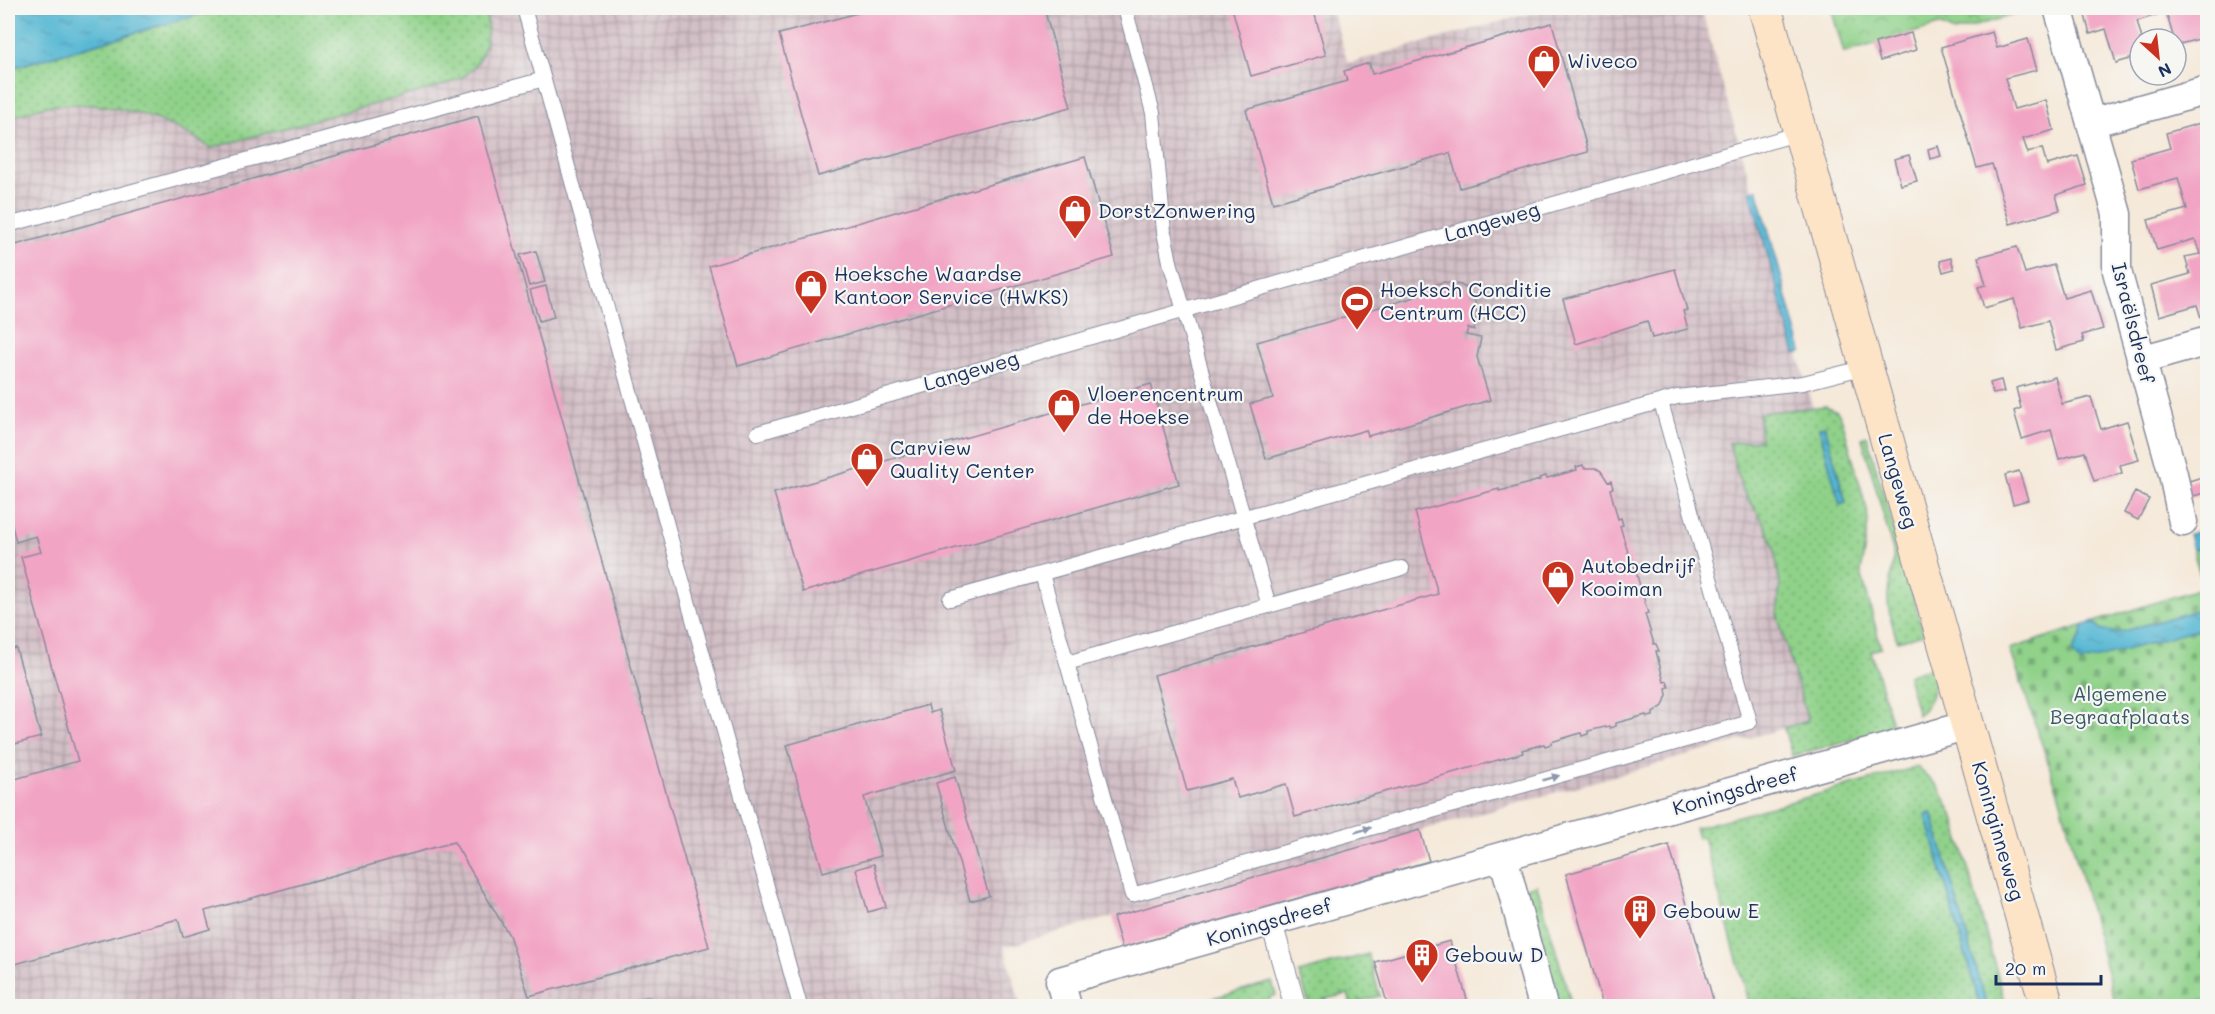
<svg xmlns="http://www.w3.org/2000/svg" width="2215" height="1014" font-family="Mali,sans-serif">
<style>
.industrial{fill:url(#industrial-grid)}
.grass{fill:url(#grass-dots);stroke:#568074;stroke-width:1.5;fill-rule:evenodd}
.cemetery{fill:url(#cemetery-stones);stroke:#568074;stroke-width:1.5}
.park{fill:url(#park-crowns);stroke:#568074;stroke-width:1.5}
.water{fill:url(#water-ripples);stroke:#387398;stroke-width:1.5}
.building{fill:#f2a4c4}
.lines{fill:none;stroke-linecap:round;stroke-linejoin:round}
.service-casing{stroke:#888c9c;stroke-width:16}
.pedestrian-casing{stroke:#888c9c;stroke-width:23}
.minor-casing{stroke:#888c9c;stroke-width:31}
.secondary-casing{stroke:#888c9c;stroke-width:35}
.service{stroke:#fff;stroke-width:14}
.pedestrian{stroke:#fff;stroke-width:21}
.minor{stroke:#fff;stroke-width:28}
.secondary{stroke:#fee4c6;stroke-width:33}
.oneway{fill:#8d97ae}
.labels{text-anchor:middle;stroke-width:4.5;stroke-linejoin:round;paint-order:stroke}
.poi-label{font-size:20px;fill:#1b2f5e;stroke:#f6f6f2;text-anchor:start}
.street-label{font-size:20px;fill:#1b2f5e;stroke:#f6f6f2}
.park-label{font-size:20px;fill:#385869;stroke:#f6f6f2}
</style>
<defs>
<pattern id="industrial-grid" width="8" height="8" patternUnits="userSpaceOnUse" patternTransform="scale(1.5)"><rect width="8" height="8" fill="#d2bec5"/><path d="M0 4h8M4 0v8" fill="none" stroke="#aa9ba3"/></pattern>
<pattern id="grass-dots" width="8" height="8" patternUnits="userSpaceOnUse" patternTransform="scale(1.5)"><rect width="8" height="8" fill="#90d28a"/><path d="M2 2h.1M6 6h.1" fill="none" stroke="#75ab74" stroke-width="1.8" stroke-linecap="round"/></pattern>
<pattern id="cemetery-stones" width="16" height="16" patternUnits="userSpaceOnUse" patternTransform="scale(1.5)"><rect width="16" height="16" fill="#90d28a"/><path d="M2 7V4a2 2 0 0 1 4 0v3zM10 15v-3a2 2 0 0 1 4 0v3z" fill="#75ab74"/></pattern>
<pattern id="park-crowns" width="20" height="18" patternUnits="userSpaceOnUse" patternTransform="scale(1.5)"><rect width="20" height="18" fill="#90d28a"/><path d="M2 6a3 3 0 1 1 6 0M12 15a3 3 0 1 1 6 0" fill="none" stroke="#75ab74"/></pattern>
<pattern id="water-ripples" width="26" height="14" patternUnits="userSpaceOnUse" patternTransform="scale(1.5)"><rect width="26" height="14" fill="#55b7d3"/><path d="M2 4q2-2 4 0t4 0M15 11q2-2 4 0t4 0" fill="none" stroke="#4695ae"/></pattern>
</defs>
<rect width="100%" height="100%" fill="#f6f6f2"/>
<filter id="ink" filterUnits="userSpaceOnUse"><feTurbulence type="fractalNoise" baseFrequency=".0167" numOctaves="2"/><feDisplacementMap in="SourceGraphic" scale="12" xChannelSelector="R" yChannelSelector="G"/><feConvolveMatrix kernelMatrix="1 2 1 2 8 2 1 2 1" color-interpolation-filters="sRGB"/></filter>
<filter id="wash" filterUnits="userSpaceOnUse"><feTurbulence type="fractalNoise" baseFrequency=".008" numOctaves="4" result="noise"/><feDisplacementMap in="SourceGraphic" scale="24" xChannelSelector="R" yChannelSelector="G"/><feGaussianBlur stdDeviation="1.35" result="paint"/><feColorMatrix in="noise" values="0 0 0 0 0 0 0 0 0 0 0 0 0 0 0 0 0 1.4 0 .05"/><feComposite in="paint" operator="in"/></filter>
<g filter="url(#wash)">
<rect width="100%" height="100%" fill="#f5e9d9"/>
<path class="industrial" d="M8,8H1331L1348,63L1551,8H1701L1813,407L1822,427L1834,521L1885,700L1004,947L1021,1006H8Z"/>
<path class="grass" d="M222,8H485C491,30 486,58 467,74C460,80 450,83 441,86L211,148C168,118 110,100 57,105C40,106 24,113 8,119V69Z
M1826,406L1837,411L1842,420L1867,510L1868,523L1861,572L1881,648L1871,651L1893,728L1792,756L1784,728L1808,721L1777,614L1780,585L1774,547L1764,523L1742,489L1729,443L1761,440L1759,413ZM1824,426L1846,502L1840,504L1819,428Z
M1867,436L1924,634L1897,641C1893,626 1887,610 1888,594C1889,579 1895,565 1893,550L1862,438Z
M2207,546V575L2201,577L2193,550Z
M1934,667C1939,683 1931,703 1918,715L1908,679L1909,675Z
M1917,767L1938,786L1953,814L2006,1006H1987L1932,813L1926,815L1980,1006H1750L1703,837L1698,838L1695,828Z
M1537,885L1572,1006H1559L1526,888Z
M1368,954L1380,996L1360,1001L1361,1006H1352L1348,994L1325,999L1327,1006H1316L1315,1003L1309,1005L1299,973Z
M1272,982L1276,995L1269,998L1271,1006H1183Z"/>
<path class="cemetery" d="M2207,586V1006H2116L2060,798L2010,649Z"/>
<path class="park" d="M1831,8H2022L2023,12L1954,32L1939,25L1844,53Z"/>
<path class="water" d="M8,8H222L8,69Z
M1757,189L1802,352L1795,354L1750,191Z
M1825,426L1846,503L1840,505L1819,427Z
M2207,529V546L2193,550L2189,534Z
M2207,607V627L2080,663L2072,652L2082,635L2083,626L2094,623L2100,629L2117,633Z
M1932,813L1987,1006H1980L1926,815Z"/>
<g id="blocks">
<path class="building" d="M876,8H1044L1071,107L818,176L779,34Z
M1232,8H1313L1326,55L1251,76Z
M2083,8H2198L2207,37L2176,45V39H2174L2166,12L2137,21L2142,39H2140V56L2116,63L2106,29L2090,34Z
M1552,23L1588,152L1460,188L1450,153L1273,203L1246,110L1347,81L1344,71L1369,63L1372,74Z
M1992,32L1997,48L2028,39L2037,70L2005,78L2014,109L2046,100L2054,130L2023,139L2028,153L2042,148L2047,165L2078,156L2087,185L2056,195L2060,210L2010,224L1992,164L1977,168L1941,47Z
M1911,33L1916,50L1880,61L1875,43Z
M2208,114V319L2202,321L2197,305L2159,316L2151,285L2190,274L2185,257L2200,254L2195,239L2157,250L2148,220L2187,209L2178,178L2139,189L2131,159L2170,148L2166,133L2204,122L2202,115Z
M478,116L709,947L529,996L509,935L454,842L205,911L210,929L183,937L178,919L8,966V781L78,761L21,557L41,552L36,536L16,542L8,510V247Z
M1938,146L1941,156L1930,159L1928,149Z
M1909,155L1917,181L1901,185L1894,159Z
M1085,157L1114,257L738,366L709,266Z
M2017,247L2025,273L2054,265L2064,298L2091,290L2103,329L2082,335L2084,342L2056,350L2048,321L2022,328L2014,299L1984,308L1978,287L1986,285L1978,257Z
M536,251L545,282L529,286L520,255Z
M1951,258L1954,269L1943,272L1940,261Z
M1675,269L1687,310L1683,311L1688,329L1652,338L1647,321L1576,344L1563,299Z
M1444,282L1461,285L1468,290L1475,301L1477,313L1474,330L1468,328L1466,335L1481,338L1477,357L1490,400L1368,436L1366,430L1266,459L1250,404L1273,398L1257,342L1415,297L1411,291Z
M546,286L554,317L539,321L530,290Z
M2055,377L2062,404L2091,397L2101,429L2127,421L2139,460L2120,465L2122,473L2094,481L2085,452L2059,459L2051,430L2022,439L2014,411L2021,408L2016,388Z
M2001,380L2004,392L1993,394L1990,383Z
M1151,384L1179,484L803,592L774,493Z
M1583,465L1584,468H1596L1601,471L1608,482L1611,481L1613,488L1610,489L1618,519L1621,518L1623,525L1620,526L1629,556L1631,555L1648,613L1645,614L1654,644H1656L1659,651H1656L1664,682L1667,681L1669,687L1666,688L1667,695L1663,706L1653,713V716L1647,717L1646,715L1616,723V726L1610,728L1609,726L1588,731V734L1582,736L1581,733L1551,742V744L1545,746L1544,744L1522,750L1523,753L1295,817L1286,784L1238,798L1232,779L1187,791L1154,675L1438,594L1415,512L1499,489V491L1512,488L1540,480L1539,478L1546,476L1547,478L1577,470L1576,467Z
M2019,471L2028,500L2013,504L2005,475Z
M2205,476L2208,492L2190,497L2186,482Z
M2135,492L2149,499L2138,520L2124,513Z
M16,648L41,737L15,744L8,716V650Z
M928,705L930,713L939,710L956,770L864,797L881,856L823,872L787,745Z
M955,777L989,896L970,901L936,783Z
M1420,830L1429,861L1122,948L1113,917Z
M1669,845L1715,1006H1603L1566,874Z
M874,864L886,907L868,912L856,869Z
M1450,941L1469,1006H1388L1375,962Z"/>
</g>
</g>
<g filter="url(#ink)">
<use href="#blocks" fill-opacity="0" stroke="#888c9c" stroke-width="1.5"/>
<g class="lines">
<g class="service-casing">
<path id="service" d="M524,8L800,1006
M1125,8L1153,113L1164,232L1170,262L1269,606
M8,225L544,79
M758,433L1800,133
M1042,574L1132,895L1750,722L1661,402
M950,599L1677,397L1803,383L1866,367
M1067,663L1402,568
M639,1006L647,1004V1006"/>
</g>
<g class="pedestrian-casing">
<path id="pedestrian" d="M1271,921L1295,1006"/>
</g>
<g class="minor-casing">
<path id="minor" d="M2058,8L2117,214V271L2173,474L2183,522
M2091,123L2208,90
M2141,360L2208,341
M1503,856L1543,1006
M1067,1006L1060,981L1968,725"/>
</g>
<g class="secondary-casing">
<path id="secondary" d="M1765,8L2047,1006"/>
</g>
<use href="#service" class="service"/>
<use href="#pedestrian" class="pedestrian"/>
<use href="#minor" class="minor"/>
<use href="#secondary" class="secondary"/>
</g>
<defs><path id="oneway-solid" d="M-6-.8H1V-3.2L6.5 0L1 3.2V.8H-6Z" transform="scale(1.5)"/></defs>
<g class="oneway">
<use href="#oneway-solid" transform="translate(1551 778) rotate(-16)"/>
<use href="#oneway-solid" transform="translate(1363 830) rotate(-16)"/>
</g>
</g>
<defs>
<g id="shop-pin" transform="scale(1.725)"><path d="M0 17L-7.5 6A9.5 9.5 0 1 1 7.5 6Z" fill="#c8321e" stroke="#f6f6f2"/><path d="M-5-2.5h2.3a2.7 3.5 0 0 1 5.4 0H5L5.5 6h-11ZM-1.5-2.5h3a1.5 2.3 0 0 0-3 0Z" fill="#fff"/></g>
<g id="stadium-pin" transform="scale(1.725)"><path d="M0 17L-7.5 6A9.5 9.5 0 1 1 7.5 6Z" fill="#c8321e" stroke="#f6f6f2"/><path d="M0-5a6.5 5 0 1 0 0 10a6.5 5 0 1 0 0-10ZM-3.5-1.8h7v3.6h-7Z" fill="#fff"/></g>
<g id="building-pin" transform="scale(1.725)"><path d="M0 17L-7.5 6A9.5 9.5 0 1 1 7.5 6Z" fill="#c8321e" stroke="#f6f6f2"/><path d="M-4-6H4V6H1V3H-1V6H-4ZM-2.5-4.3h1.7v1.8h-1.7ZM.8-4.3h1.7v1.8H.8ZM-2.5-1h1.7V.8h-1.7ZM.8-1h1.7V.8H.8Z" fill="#fff"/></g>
</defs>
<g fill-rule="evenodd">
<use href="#shop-pin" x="1544" y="61"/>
<use href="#shop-pin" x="1075" y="211"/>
<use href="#shop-pin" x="811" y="286"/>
<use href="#stadium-pin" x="1357" y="302"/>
<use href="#shop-pin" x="1064" y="405"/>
<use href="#shop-pin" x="867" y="459"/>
<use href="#shop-pin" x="1558" y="577"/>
<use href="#building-pin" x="1640" y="911"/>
<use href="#building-pin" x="1422" y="955"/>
</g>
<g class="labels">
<g class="poi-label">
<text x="1567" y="68">Wiveco</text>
<text x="1098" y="218">DorstZonwering</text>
<text x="834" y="281">Hoeksche Waardse<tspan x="834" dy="23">Kantoor Service (HWKS)</tspan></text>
<text x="1380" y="297">Hoeksch Conditie<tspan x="1380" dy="23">Centrum (HCC)</tspan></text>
<text x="1087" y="401">Vloerencentrum<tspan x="1087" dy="23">de Hoekse</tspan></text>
<text x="890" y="455">Carview<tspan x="890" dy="23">Quality Center</tspan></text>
<text x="1581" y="573">Autobedrijf<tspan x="1581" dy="23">Kooiman</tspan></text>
<text x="1663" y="918">Gebouw E</text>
<text x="1445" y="962">Gebouw D</text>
</g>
<g class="street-label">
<text transform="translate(1492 222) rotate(-16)" y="7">Langeweg</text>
<text transform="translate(2133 323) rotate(76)" y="7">Israëlsdreef</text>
<text transform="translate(971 371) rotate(-16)" y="7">Langeweg</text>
<text transform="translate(1898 481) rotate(74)" y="7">Langeweg</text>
<text transform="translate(1735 791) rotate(-16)" y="7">Koningsdreef</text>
<text transform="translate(1998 831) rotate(74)" y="7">Koninginneweg</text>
<text transform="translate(1269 922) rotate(-16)" y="7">Koningsdreef</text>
</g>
<g class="park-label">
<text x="2120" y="701">Algemene<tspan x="2120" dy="23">Begraafplaats</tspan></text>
</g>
</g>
<rect width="2215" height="1014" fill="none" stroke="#f6f6f2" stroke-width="30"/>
<g transform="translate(2158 57) rotate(153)"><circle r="28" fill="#f6f6f2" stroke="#9ea6b7" stroke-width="1.5"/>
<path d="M0-4.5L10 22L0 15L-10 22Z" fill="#c8321e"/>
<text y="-9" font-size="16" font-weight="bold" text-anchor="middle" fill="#1b2f5e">N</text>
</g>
<path d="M1996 975v9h105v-9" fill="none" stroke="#1b2f5e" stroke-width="3"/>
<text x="2005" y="975" font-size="18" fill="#1b2f5e" stroke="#f6f6f2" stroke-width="4.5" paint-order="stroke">20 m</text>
</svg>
